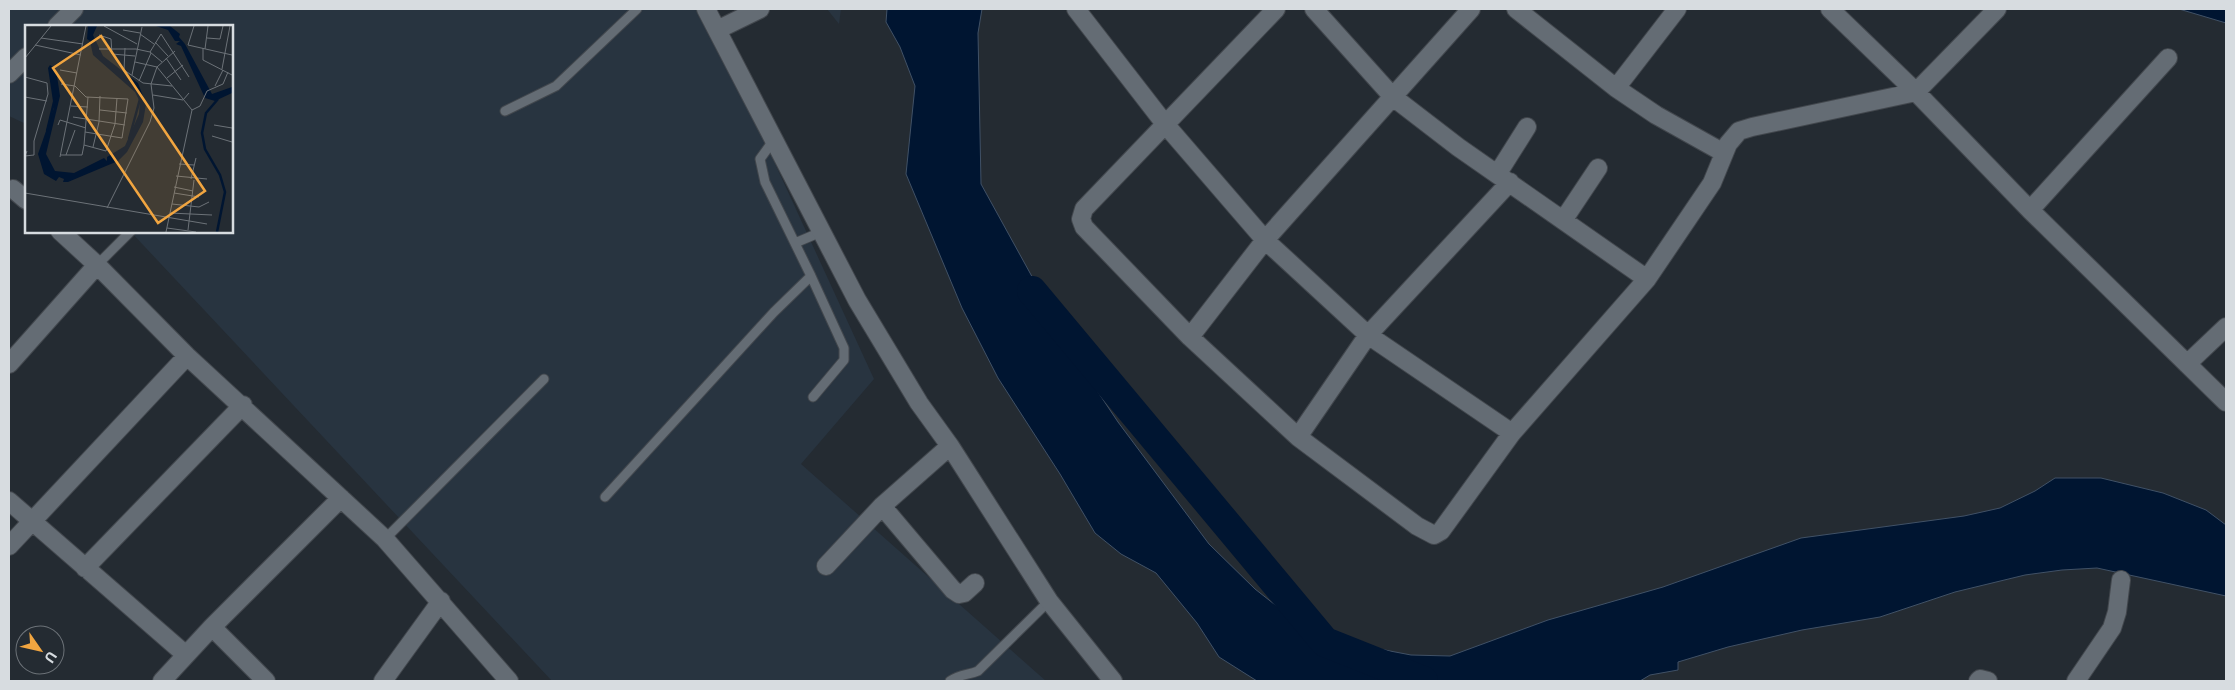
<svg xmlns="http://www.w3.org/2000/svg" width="2235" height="690" font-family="'Noto Sans',sans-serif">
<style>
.built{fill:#283440}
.water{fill:#001531;stroke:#405166}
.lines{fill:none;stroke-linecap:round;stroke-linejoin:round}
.river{stroke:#001531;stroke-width:30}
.service-casing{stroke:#42474d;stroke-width:11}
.minor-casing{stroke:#42474d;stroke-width:20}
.service{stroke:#646c74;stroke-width:9}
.minor{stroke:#646c74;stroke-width:18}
.inset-river{fill:none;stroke:#001531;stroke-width:2.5}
.inset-road{fill:none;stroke:#6c7278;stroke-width:1}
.view{fill:#f1a540;fill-opacity:0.15;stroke:#f1a540;stroke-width:2.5}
.inset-edge{fill:none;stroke:#d7dce0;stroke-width:2.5}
</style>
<rect width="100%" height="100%" fill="#242b32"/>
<path class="built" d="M9,9H704L874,379L801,464L1046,681H552L130,231H231V26H26V124L9,116Z
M827,9H841L839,24Z"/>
<path class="water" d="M887,9H982L978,33L981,184L1084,371L1118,422L1209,544L1255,589L1288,615L1322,638L1411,655L1450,656L1548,620L1663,587L1801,538L1964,516L2000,508L2035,491L2055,478H2101L2163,493L2206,510L2226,525V596L2097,568L2062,570L2025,575L1955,592L1880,617L1802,630L1728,647L1678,662V670L1650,675L1640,681H1257L1219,657L1197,623L1156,573L1121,554L1095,533L1060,474L998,378L962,308L906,174L915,86L900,47L886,22Z
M2179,9H2226V23Z"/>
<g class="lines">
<path class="river" d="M1032,291L1325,642L1423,681"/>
<g class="service-casing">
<path id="service" d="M505,111L556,86L637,9
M773,141L760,159L765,182L811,276
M795,243L821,232
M97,265L131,231
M605,497L774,312L811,276L844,348V360L813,397
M385,539L544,379
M950,681C960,674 968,675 978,671L1049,601"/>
</g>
<g class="minor-casing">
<path id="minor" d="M706,9L857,300L919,403L950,446L1049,601L1113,681
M1076,9L1165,124L1265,240L1368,335L1512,433
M1276,9L1084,209L1081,219L1084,227L1190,337L1298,437L1417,526L1434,535L1441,531L1512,433L1647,279L1712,183L1728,144L1739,131L1752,127L1916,92L1997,9
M1314,9L1393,97L1458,147L1647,279
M1516,9L1616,88L1656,115L1724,153
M1830,9L1916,92L2030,210L2226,402
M57,26L74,9
M717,30L760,9
M9,74L26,57
M1616,88L1677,9
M1498,173L1527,127
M13,189L26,200
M2030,210L2168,58
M1564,219L1598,168
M60,231L97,265L187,356L385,539L509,681
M1190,337L1265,240L1471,9
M9,364L97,265
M2187,364L2226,327
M1298,437L1368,335L1510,182
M9,501L186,655
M882,506L953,590L959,594L964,593L975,583
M9,546L187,356
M826,566L882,506L950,446
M85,568L243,405
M212,627L266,681
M162,681L212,627L341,498
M383,681L441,601
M1978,681L1980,679L1988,681
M2076,681L2112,628L2117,612L2121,580"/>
</g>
<use href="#service" class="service"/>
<use href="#minor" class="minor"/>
</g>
<g transform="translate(25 25)">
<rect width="208" height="208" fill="#242b32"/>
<path d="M63,1H72L68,10L78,31L113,58L121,79L118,97L102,127L93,136L43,157H38L39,154L34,152L31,156L19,149L13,129L29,83L23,43L25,40L31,44L35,71L21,129L30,146L49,148L79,133L82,136V132L100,121L114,89L115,77L110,67L68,30L65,16L62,14ZM131,1H145L155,9L154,12L160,19L187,69L207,62V68L190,76L180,73L156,21L151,19L155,16H150L143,5Z" fill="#001531"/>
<path class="inset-river" d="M22,106L30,73M104,114L115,74M192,207L200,167L195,150L180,124L177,108L181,88L193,74"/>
<path class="inset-road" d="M79,1L112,19M169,1L163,20L207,30M98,5L115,8M115,9L129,19M74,10L86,14L87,29L110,31M16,13L58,19M182,13L195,14L198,1M130,17L143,31M10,20L56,30M100,23L99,45L118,58L147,61M178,23V35L207,50M74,24H111L125,27L137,37M180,24L183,1M125,27L136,9L164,52M0,33L26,1M141,33L156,55M110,37L132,42L167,85L145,188M197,44L205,1M35,45L52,48M107,50L117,2M0,52L22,58L23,69L9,116V130L0,131L2,126M142,53L158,40M114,56L126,28M36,59L50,61L61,72L103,74L97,113L60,107M190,61L198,45M128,70L158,75L164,68M0,72L22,76M63,72L59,120L81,126L90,99L92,73M46,81L63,82M75,85L102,88M167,85L175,81L182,66L198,59L203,47M48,92L100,100M33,100L35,95L61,103M189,100L207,103M187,111L207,117M68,122L74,97L75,71M36,130H57L59,120M41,130L50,105M35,132L61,1M154,139L169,140M151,151L182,154M166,154L171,133M149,162L168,166M0,168L182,199M149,168L174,172M147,179L174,182L184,177M82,183L125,97L129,83L126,59L132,42L150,26M142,203L171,207M163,205L169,155M141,207L145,188L187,190"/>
<path class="view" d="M76,11L180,166L133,198L28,43Z"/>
<rect width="208" height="208" class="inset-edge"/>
</g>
<rect width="2235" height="690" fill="none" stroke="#d7dce0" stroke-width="20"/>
<g transform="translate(40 650) rotate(124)"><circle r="24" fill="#242b32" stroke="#6c7278"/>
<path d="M0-4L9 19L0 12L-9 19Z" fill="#f1a540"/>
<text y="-8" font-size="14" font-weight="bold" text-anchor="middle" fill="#d7dce0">U</text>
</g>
</svg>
